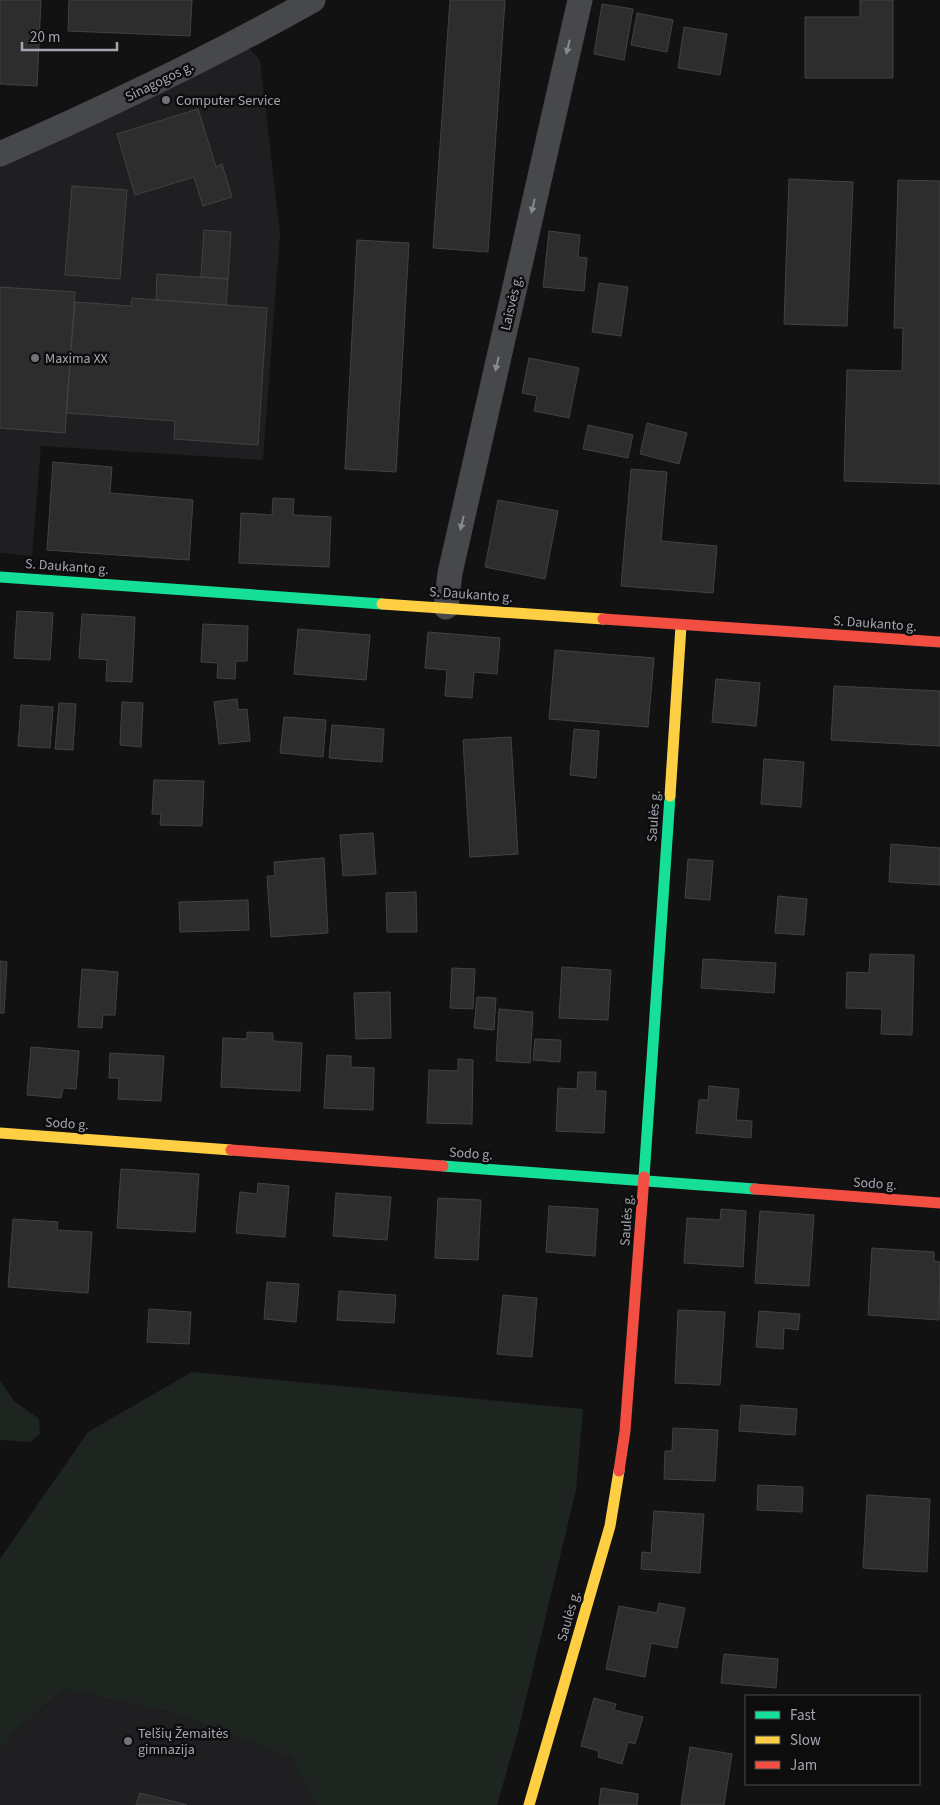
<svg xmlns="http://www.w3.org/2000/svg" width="940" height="1805" font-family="'Source Sans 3',sans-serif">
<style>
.built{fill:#1f1f21}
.green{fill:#1e2420}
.building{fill:#2d2d2e;stroke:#424246}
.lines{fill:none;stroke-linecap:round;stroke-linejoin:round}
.street{stroke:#47484b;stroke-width:25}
.fast{stroke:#16e098;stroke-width:11}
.slow{stroke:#ffcf43;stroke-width:11}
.jam{stroke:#f24e42;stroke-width:11}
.oneway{fill:#888a93}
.poi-dot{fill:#71727a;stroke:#0d0d0e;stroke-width:2}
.labels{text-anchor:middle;stroke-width:5;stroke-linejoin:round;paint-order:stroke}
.street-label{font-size:14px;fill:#a4a6b2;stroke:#0d0d0e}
.poi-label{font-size:14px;fill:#a4a6b2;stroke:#0d0d0e;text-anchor:start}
</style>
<rect width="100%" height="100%" fill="#121213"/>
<path class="built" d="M242,40L260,60L280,234L263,460L41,446L32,556L0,553V154Z
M63,1689L169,1712L290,1757L316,1805H0V1750L15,1732Z"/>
<path class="green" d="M192,1372L583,1409L576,1490L518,1732L497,1805H316L290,1757L169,1712L63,1689L15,1732L0,1750V1559L88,1432Z
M0,1381L14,1401L39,1419L40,1434L30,1442L0,1440Z"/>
<path class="building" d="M0,0H41L37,86L0,84Z
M69,0H192L190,36L68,31Z
M450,0H505L488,252L433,248Z
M860,0H893V78H805V17H860Z
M602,4L633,9L624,60L594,54Z
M637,13L673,20L667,52L631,45Z
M684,27L727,34L720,75L678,68Z
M198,109L216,167L222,164L232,197L203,206L194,177L135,195L117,134Z
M789,179L853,182L847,326L784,324Z
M898,180L940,181V484L844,481L847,370L902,371L903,328H894Z
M72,186L127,190L120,279L65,275Z
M204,230L231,232L228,279L201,277Z
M549,231L580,235L578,257L587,258L584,291L543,287Z
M357,240L409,243L396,472L345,469Z
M157,274L228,279L226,305L156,300Z
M599,283L628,287L621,336L592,332Z
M0,287L75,292L65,433L0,428Z
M132,298L267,308L258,445L174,439L175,421L66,413L75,302L131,306Z
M529,358L579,368L569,418L534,411L537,396L522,393Z
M647,423L687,433L679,464L640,454Z
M588,425L633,435L628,458L583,449Z
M53,462L112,467L110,493L193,500L189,560L47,550Z
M631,469L667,472L661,541L717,546L713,593L621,586Z
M273,498L294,499L293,515L331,517L329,567L239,563L241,513L272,515Z
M498,500L558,511L545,579L485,567Z
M17,611L53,613L50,660L14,658Z
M82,614L135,617L132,682L106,681L107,660L79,658Z
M203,624L248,626L247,661H236L235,679L217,678L218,663L201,662Z
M298,629L370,635L366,680L294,674Z
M428,632L500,638L497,674L474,672L472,698L445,696L447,670L425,668Z
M555,650L654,658L648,727L549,719Z
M716,679L760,683L756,726L712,722Z
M834,686L940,691V746L831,740Z
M237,699L238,710L247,709L250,741L219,744L214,702Z
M122,702L143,703L141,747L120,745Z
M59,703L76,704L73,750L55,749Z
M21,705L53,707L50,748L18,746Z
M284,717L326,720L323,757L280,753Z
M332,725L384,729L382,762L329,758Z
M574,729L599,731L596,778L570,775Z
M511,737L518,854L470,857L463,740Z
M764,759L804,762L801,807L761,804Z
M154,780L204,781L202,826L160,825L161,814H152Z
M373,833L376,874L343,876L340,835Z
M891,844L940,848V885L889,882Z
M324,858L328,933L271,937L267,876H275L274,862Z
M688,859L713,861L710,900L685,898Z
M416,892L417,932H387L386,893Z
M778,896L807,899L804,935L775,933Z
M248,900L249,930L180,932L179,902Z
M870,954L914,955L912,1035L881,1034L882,1009L846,1008L847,972L869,973Z
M703,959L776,963L774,993L701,988Z
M0,961L7,962L4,1013H0Z
M562,967L611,970L608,1020L559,1018Z
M452,968L475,969L473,1009L450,1008Z
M82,969L118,972L115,1015H103L102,1028L78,1027Z
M390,992L391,1038L356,1039L354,993Z
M477,997L496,998L494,1030L474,1028Z
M499,1009L533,1012L530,1063L496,1061Z
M247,1032L273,1033V1041L302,1043L300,1091L221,1087L223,1038L247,1039Z
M535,1039L561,1040L560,1062L533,1060Z
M31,1047L79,1051L76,1089L63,1088L61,1098L27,1095Z
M110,1053L164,1056L161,1101L118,1099L119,1078H109Z
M327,1055L351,1056V1067L374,1068L373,1110L324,1108Z
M458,1059L473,1060L472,1124L427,1123L429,1070L458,1071Z
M578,1072H596L595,1091H606L604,1133L556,1131L558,1088L577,1089Z
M709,1086L739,1089L736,1120L752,1121L751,1138L696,1133L699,1100H708Z
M121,1169L199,1174L195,1232L117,1228Z
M258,1183L289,1186L285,1237L236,1233L240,1192L257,1194Z
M336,1193L391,1197L387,1240L333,1236Z
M438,1198L481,1200L478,1260L435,1258Z
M549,1206L598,1209L595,1256L546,1252Z
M721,1209L746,1211L743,1267L684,1263L687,1218L720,1220Z
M760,1211L814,1215L809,1286L755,1283Z
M13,1219L58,1222L57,1230L92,1232L88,1293L8,1287Z
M872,1248L934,1252V1261L940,1262L939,1320L868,1315Z
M267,1282L299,1284L296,1322L264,1319Z
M339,1291L396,1295L394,1323L337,1320Z
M503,1295L537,1298L532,1357L497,1354Z
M149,1309L191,1312L189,1344L147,1342Z
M678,1310L725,1312L720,1385L675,1383Z
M759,1311L800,1314L798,1330L784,1328L783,1349L756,1347Z
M741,1405L797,1409L795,1435L739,1431Z
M673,1428L718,1430L715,1481L664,1479L665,1451H672Z
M758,1485L803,1487L802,1512L757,1510Z
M867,1495L930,1499L927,1572L863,1568Z
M654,1511L704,1514L700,1573L641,1569L642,1552L651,1553Z
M659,1603L685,1608L677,1648L651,1643L645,1677L606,1669L619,1606L657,1613Z
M724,1654L778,1659L776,1688L721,1683Z
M594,1698L616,1704L614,1710L643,1717L635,1744L628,1742L622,1764L598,1757L599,1751L581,1746Z
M690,1747L732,1754L724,1805H681Z
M601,1788L638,1794L637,1805H599Z
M140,1793L187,1805H136Z"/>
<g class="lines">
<path class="street" d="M0,154C107,107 212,57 313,0
M446,607L450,573L580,0"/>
<path class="fast" d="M0,577L382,604
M443,1166L755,1189
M644,1177L670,796"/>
<path class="slow" d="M382,604L603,619
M670,796L681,626
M0,1133L231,1150
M529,1805L610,1526L619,1471"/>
<path class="jam" d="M603,619L940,642
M231,1150L443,1166
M755,1189L940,1203
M619,1471L625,1431L644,1177"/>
</g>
<defs><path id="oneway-solid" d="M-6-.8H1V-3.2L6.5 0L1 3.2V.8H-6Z" transform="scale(1.25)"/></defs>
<g class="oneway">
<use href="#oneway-solid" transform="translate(568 47) rotate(103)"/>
<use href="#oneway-solid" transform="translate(533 206) rotate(103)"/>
<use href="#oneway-solid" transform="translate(497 364) rotate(103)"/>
<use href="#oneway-solid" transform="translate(462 523) rotate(103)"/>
</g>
<g class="poi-dot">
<circle cx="166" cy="100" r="5"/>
<circle cx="35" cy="358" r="5"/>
<circle cx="128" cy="1741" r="5"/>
</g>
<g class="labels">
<g class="street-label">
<text transform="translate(159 81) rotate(-26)" y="5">Sinagogos g.</text>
<text transform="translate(511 303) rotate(-77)" y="5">Laisvės g.</text>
<text transform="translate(67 566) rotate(4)" y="5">S. Daukanto g.</text>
<text transform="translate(471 594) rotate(4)" y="5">S. Daukanto g.</text>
<text transform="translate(875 623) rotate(4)" y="5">S. Daukanto g.</text>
<text transform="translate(653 816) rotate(-86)" y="5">Saulės g.</text>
<text transform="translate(67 1123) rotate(4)" y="5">Sodo g.</text>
<text transform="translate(471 1153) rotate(4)" y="5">Sodo g.</text>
<text transform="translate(875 1183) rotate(4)" y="5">Sodo g.</text>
<text transform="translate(626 1220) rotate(-86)" y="5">Saulės g.</text>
<text transform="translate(568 1616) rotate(-74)" y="5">Saulės g.</text>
</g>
<g class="poi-label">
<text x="176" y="105">Computer Service</text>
<text x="45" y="363">Maxima XX</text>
<text x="138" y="1738">Telšių Žemaitės<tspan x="138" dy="16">gimnazija</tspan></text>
</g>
</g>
<rect x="745" y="1695" width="175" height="90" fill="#0d0d0e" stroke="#494a50"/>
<rect x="755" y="1711" width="25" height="8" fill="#16e098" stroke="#494a50"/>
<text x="790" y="1720" font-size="15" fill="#a4a6b2">Fast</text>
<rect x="755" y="1736" width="25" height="8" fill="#ffcf43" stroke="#494a50"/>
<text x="790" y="1745" font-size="15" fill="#a4a6b2">Slow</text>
<rect x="755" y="1761" width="25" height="8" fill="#f24e42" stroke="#494a50"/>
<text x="790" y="1770" font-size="15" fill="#a4a6b2">Jam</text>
<path d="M22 42v8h95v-8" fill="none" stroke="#a4a6b2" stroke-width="2.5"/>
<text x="30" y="42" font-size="15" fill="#a4a6b2" stroke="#0d0d0e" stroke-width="4" paint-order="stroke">20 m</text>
</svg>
